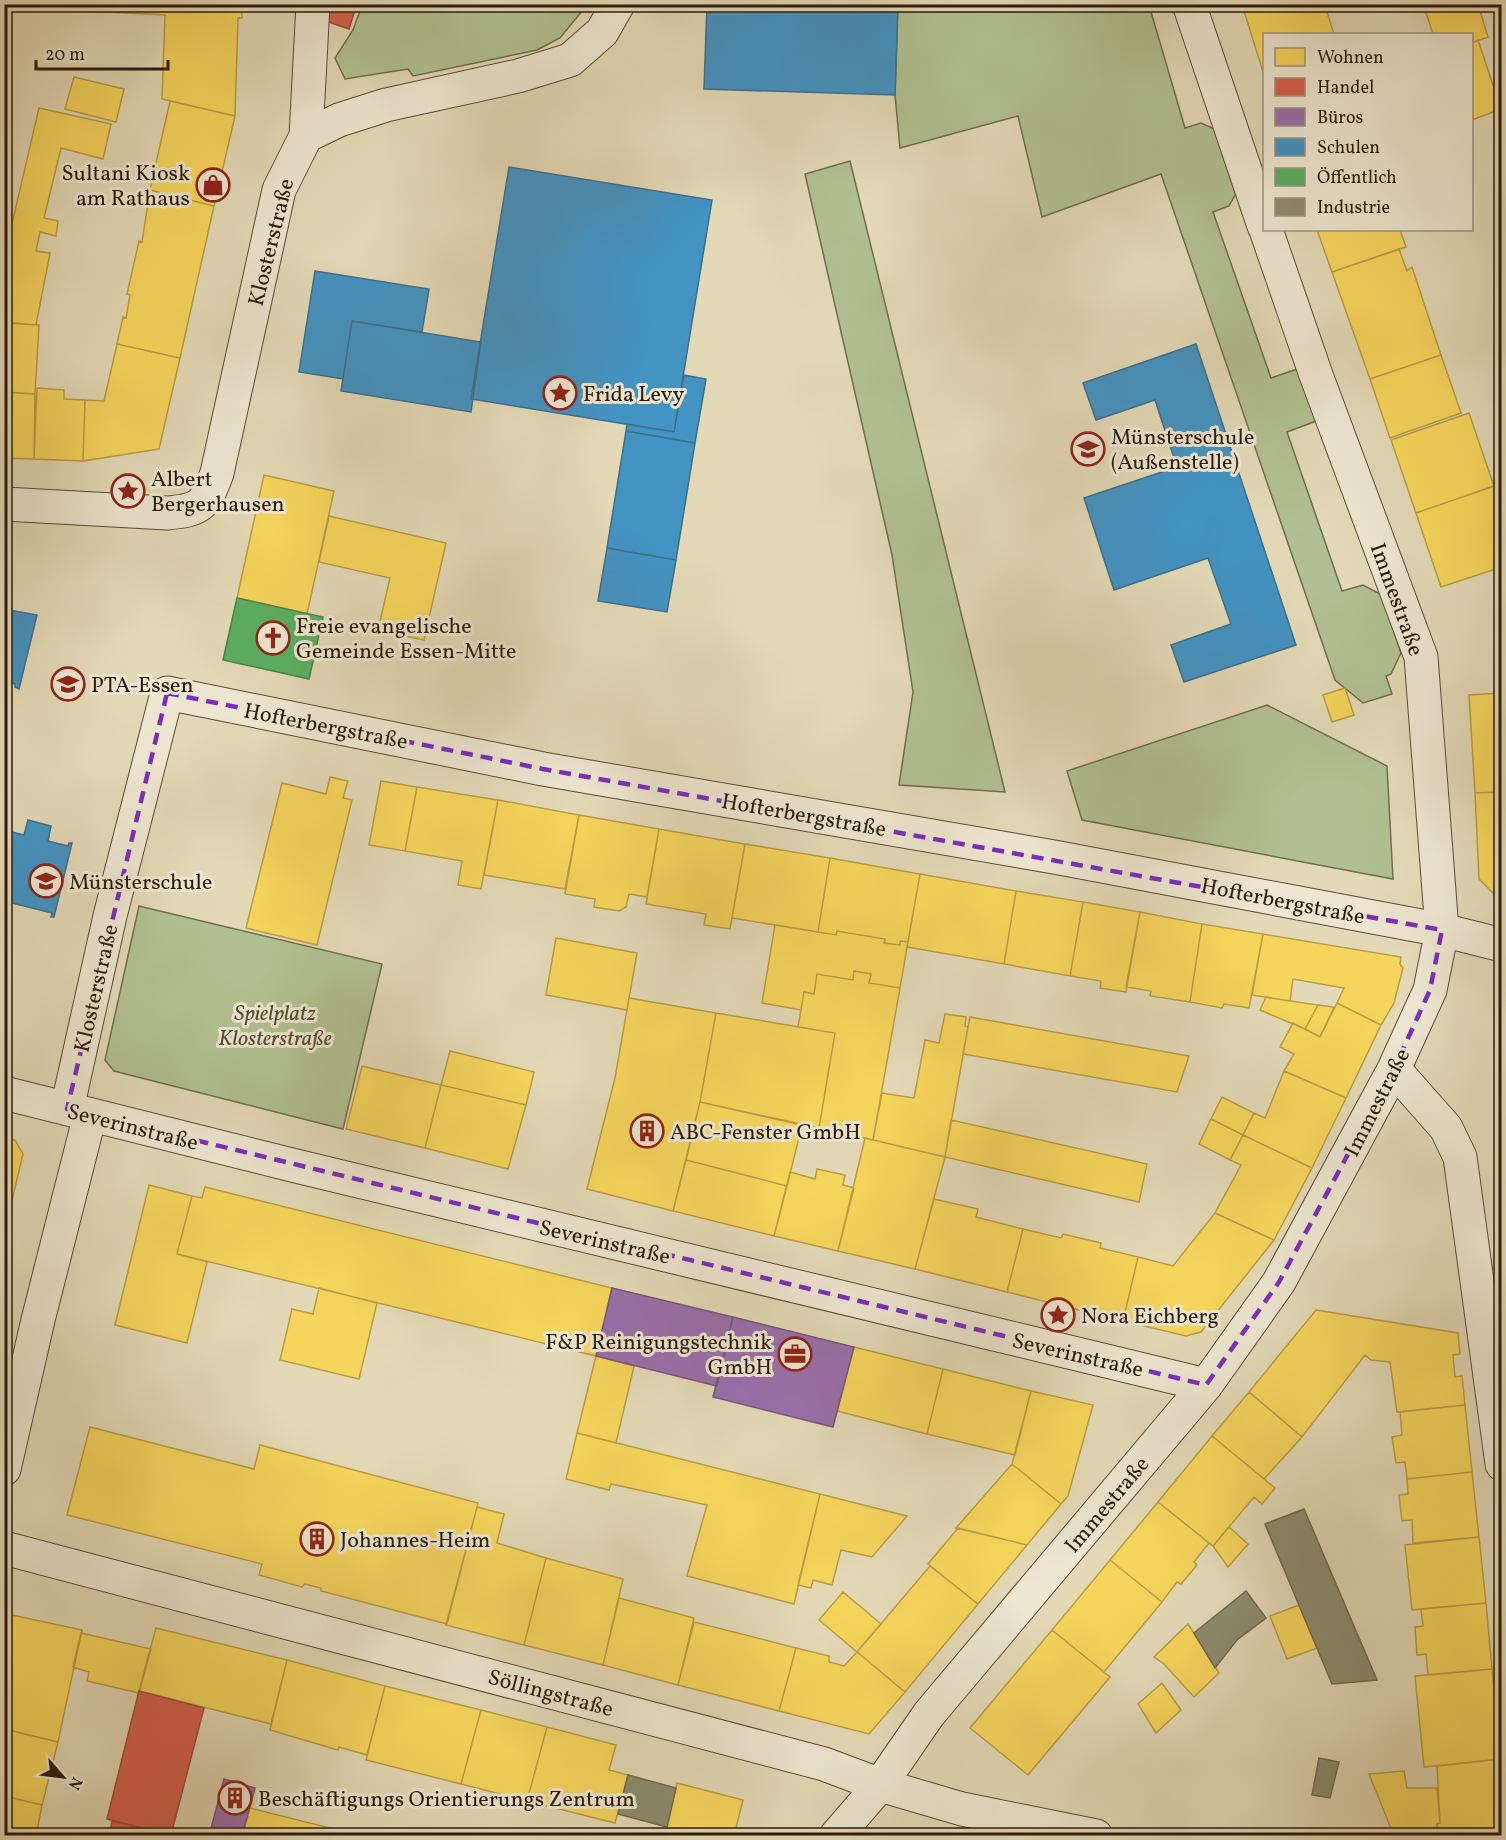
<svg xmlns="http://www.w3.org/2000/svg" width="1506" height="1840" font-family="Vollkorn,serif">
<style>
.green{fill:#b1c090;stroke:#6e6e4e;stroke-width:1.5}
.homes{fill:#f6d55c;stroke:#b99d44;stroke-width:1.5}
.shops{fill:#d6604d;stroke:#a34b39;stroke-width:1.5}
.offices{fill:#9970ab;stroke:#78567b;stroke-width:1.5}
.schools{fill:#4393c3;stroke:#3c6f8c;stroke-width:1.5}
.public{fill:#5aae61;stroke:#4c8247;stroke-width:1.5}
.industry{fill:#8c8c6e;stroke:#6f6a50;stroke-width:1.5}
.lines{fill:none;stroke-linecap:round;stroke-linejoin:round}
.minor-casing{stroke:#594a36;stroke-width:35}
.minor{stroke:#ede6d0;stroke-width:33}
.marked{fill:none;stroke:#7b2cbf;stroke-width:4.5;stroke-dasharray:12 8;stroke-linejoin:round}
.labels{text-anchor:middle;stroke-width:6;stroke-linejoin:round;paint-order:stroke}
.poi-label{font-size:22px;fill:#2b1b0b;stroke:#ede6d0;text-anchor:start}
.street-label{font-size:22px;fill:#2b1b0b;stroke:#ede6d0}
.park-label{font-size:22px;font-style:italic;fill:#534d33;stroke:#ede6d0}
</style>
<rect width="100%" height="100%" fill="#e3d9b6"/>
<filter id="stains"><feTurbulence type="fractalNoise" baseFrequency=".00333" numOctaves="4"/><feColorMatrix values="0 0 0 0 .2 0 0 0 0 .09 0 0 0 0 .02 0 0 0 .5 -.17"/></filter>
<radialGradient id="worn" r=".72"><stop offset=".6" stop-color="#630" stop-opacity="0"/><stop offset="1" stop-color="#630" stop-opacity=".3"/></radialGradient>
<path class="green" d="M362,5V4L587,5L560,38L537,50L413,76L408,69L345,79L335,58L353,30Z
M898,5H1149L1185,128L1201,123L1219,131L1239,188L1229,206L1213,212L1271,378L1300,368L1319,420L1287,432L1342,591L1363,585L1382,595L1401,653L1391,674L1386,676L1392,694L1363,703L1335,680L1161,174L1042,217L1018,116L900,148L895,95Z
M850,161L1005,792L899,785L913,692L892,555L805,174Z
M1267,705L1387,766L1393,879L1082,820L1067,771Z
M139,906L382,964L343,1129L114,1071L105,1060Z"/>
<path class="homes" d="M4,4H86L85,11L4,8Z
M86,4H242V18H238L235,116L162,99L165,15L85,11Z
M1242,4H1264L1244,11Z
M1264,4H1318L1320,11L1326,9L1334,34H1264V75L1244,11Z
M1423,4H1478L1488,37L1472,43V34H1433Z
M1478,40L1501,109L1472,120V43Z
M74,77L124,89L116,122L65,109Z
M170,101L235,116L214,206L150,190Z
M39,108L111,124L103,159L61,148L44,218L58,221L56,236L40,232L36,251L50,253L36,325L4,322V258Z
M150,190L214,206L180,358L117,344L123,317L126,318L130,295L127,294L139,241L142,242Z
M1317,230H1400L1406,247L1332,272Z
M1399,249L1407,271L1412,267L1441,355L1370,379L1332,272Z
M4,323L39,325L35,394L4,392Z
M117,344L180,358L159,449L83,461L85,400L104,401Z
M1441,355L1461,413L1390,438L1370,379Z
M37,388L64,390V399L85,400L83,461L34,459Z
M4,392L35,394L34,459L4,458Z
M1469,413L1494,486L1416,513L1391,440Z
M264,475L334,491L307,614L237,598Z
M1494,486L1502,506V567L1441,587L1416,513Z
M329,516L446,543L424,640L378,630L390,578L319,562Z
M1345,688L1354,715L1332,722L1323,695Z
M1502,693V792L1475,793L1469,695Z
M330,777L348,781L343,798L352,800L317,945L246,928L282,783L326,794Z
M381,781L417,787L405,851L369,845Z
M417,787L498,800L481,889L458,885L462,861L405,851Z
M1502,792V902L1479,879L1475,793Z
M498,800L579,815L565,889L484,875Z
M579,815L659,829L647,897L629,894L626,907L619,911L594,907L595,899L565,894Z
M659,829L745,844L730,929L704,925L706,914L646,904Z
M745,844L830,858L818,932L732,918Z
M830,858L920,874L908,942L900,941V945L884,943L885,939L837,931L836,935L818,932Z
M920,874L1016,891L1004,964L907,947Z
M1016,891L1083,902L1070,976L1004,964Z
M1083,902L1140,912L1126,992L1100,988L1101,981L1070,976Z
M1140,912L1202,924L1190,1002L1150,996L1151,991L1126,987Z
M1202,924L1263,934L1249,1008L1224,1004L1222,1008L1190,1002Z
M775,925L836,935L837,931L885,939L884,943L900,945V941L908,942L900,988L869,983L871,974L854,971L853,980L817,974L814,994L804,992L801,1010L762,1003Z
M1263,934L1401,957L1400,964L1403,968L1394,1003L1381,1025L1337,1003L1344,988L1293,979L1290,1001L1252,995Z
M556,938L637,953L627,1010L546,995Z
M854,971L871,974L869,983L900,988L873,1140L819,1128L835,1033L798,1027L804,992L814,994L817,974L853,980Z
M1266,997L1290,1001L1318,1005L1305,1029L1260,1010Z
M629,998L716,1013L700,1102L673,1211L587,1189L615,1078Z
M1337,1003L1381,1025L1346,1098L1284,1071L1294,1054L1280,1047L1293,1023L1320,1037Z
M1318,1005L1334,1007L1320,1037L1305,1029Z
M716,1013L835,1033L819,1128L700,1102Z
M945,1014L966,1017L965,1026L968,1027L945,1157L873,1140L882,1093L914,1098L925,1040L939,1043Z
M970,1017L1189,1056L1177,1092L963,1054Z
M450,1051L534,1072L526,1105L441,1085Z
M362,1066L441,1085L425,1148L346,1129Z
M1284,1071L1346,1098L1312,1168L1243,1135L1254,1113L1265,1118Z
M441,1085L526,1105L508,1169L425,1148Z
M1222,1097L1254,1113L1243,1135L1211,1119Z
M700,1102L802,1125L787,1186L686,1160Z
M1211,1119L1243,1135L1230,1160L1199,1144Z
M951,1120L1147,1164L1139,1202L945,1157Z
M1243,1135L1312,1168L1274,1240L1215,1213L1241,1165L1230,1160Z
M4,1138L15,1140L23,1154L8,1217L4,1215Z
M865,1138L945,1157L915,1269L838,1251Z
M686,1160L787,1186L774,1236L673,1211Z
M817,1169L845,1175L843,1185L854,1188L838,1251L774,1236L790,1172L815,1179Z
M149,1185L192,1196L177,1254L207,1262L187,1343L115,1325Z
M205,1187L612,1288L596,1356L177,1254L192,1196L202,1198Z
M934,1199L978,1209L976,1217L1023,1229L1007,1292L915,1269Z
M1215,1213L1274,1240L1201,1332L1186,1336L1123,1321L1138,1257L1173,1266Z
M1023,1229L1061,1238L1063,1234L1101,1243L1100,1248L1138,1257L1123,1321L1007,1292Z
M319,1288L377,1303L359,1379L280,1360L292,1309L313,1314Z
M1316,1310L1458,1333L1460,1354L1453,1355L1455,1377L1462,1376L1465,1405L1397,1412L1390,1362L1371,1360L1365,1355L1302,1437L1249,1392Z
M854,1347L943,1369L927,1434L837,1411Z
M596,1356L634,1366L616,1443L577,1433Z
M943,1369L1031,1391L1015,1455L927,1434Z
M1031,1391L1093,1405L1068,1496L1061,1504L1012,1464Z
M1249,1392L1302,1437L1264,1479L1212,1436Z
M1465,1405L1472,1472L1407,1479L1405,1462L1396,1463L1392,1437L1402,1435L1400,1412Z
M90,1427L254,1469L260,1445L478,1503L447,1624L321,1591V1588L305,1584L302,1587L259,1575L262,1564L67,1515Z
M577,1433L820,1494L794,1604L687,1576L707,1505L611,1484L609,1490L566,1479Z
M1212,1436L1275,1488L1262,1504L1254,1497L1213,1546L1158,1502Z
M1012,1464L1061,1504L1027,1545L956,1528Z
M1472,1472L1479,1537L1413,1543L1412,1520L1402,1521L1399,1495L1408,1494L1407,1479Z
M820,1494L907,1516L872,1557L841,1550L832,1585L813,1580L811,1588L798,1585Z
M1158,1502L1209,1543L1194,1562L1197,1565L1181,1584L1177,1582L1162,1602L1110,1560Z
M477,1507L504,1514L497,1543L546,1558L524,1645L446,1625Z
M1229,1527L1248,1544L1228,1567L1213,1546Z
M958,1528L1027,1545L978,1604L928,1564Z
M1479,1537L1486,1603L1412,1610L1405,1545Z
M546,1558L623,1579L603,1665L524,1645Z
M1110,1560L1162,1602L1104,1672L1052,1630Z
M930,1566L978,1604L905,1692L857,1652Z
M843,1592L881,1624L857,1652L819,1620Z
M619,1598L694,1618L678,1685L603,1665Z
M1486,1603L1492,1669L1428,1675L1426,1654L1417,1655L1415,1627L1423,1626L1421,1609Z
M1299,1605L1317,1648L1287,1659L1270,1616Z
M12,1615L82,1630L58,1742L4,1729V1648Z
M694,1622L796,1648L779,1711L678,1685Z
M1188,1624L1219,1673L1194,1697L1164,1664L1154,1657Z
M156,1628L287,1660L271,1724L139,1691Z
M1052,1630L1110,1677L1028,1775L970,1728Z
M81,1633L151,1649L139,1693L87,1681L89,1672L73,1667Z
M796,1648L829,1656V1662L844,1666L857,1652L905,1692L869,1734L779,1711Z
M287,1660L385,1686L367,1755L339,1747L338,1750L270,1730Z
M1492,1669L1501,1759L1424,1767L1415,1676Z
M1162,1683L1181,1710L1156,1733L1138,1704Z
M385,1686L481,1710L461,1784L366,1760Z
M481,1710L547,1727L527,1801L461,1784Z
M547,1727L616,1745L609,1770L628,1775L615,1823L527,1801Z
M4,1729L58,1742L42,1805L4,1796Z
M1501,1759L1502,1836H1438L1437,1824L1440,1823L1437,1766Z
M1404,1771L1407,1788H1437L1440,1823L1437,1824L1438,1836H1394L1369,1774Z
M677,1783L743,1800L734,1836H665Z
M4,1796L42,1805L37,1831L30,1830L29,1836H4Z
M250,1808L346,1832L345,1836H242Z"/>
<path class="shops" d="M276,4H357L349,29Z
M139,1691L204,1708L171,1835L107,1819Z
M112,1821L171,1835V1836H109Z"/>
<path class="offices" d="M612,1288L733,1317L717,1386L596,1356Z
M733,1317L854,1347L833,1427L713,1397Z
M224,1779L255,1788L242,1836H209Z"/>
<path class="schools" d="M707,4H898L895,95L704,89Z
M509,167L712,200L674,432L471,399Z
M315,271L429,289L422,332L352,321L343,379L299,372Z
M352,321L481,342L471,412L341,391Z
M1196,344L1296,645L1184,682L1171,645L1231,624L1208,558L1114,590L1084,498L1177,467L1155,400L1096,420L1083,383Z
M684,375L706,379L695,443L626,431L627,424L674,432Z
M626,431L695,443L676,560L607,548Z
M607,548L676,560L667,612L598,601Z
M4,609L37,615L19,689L15,687V684L4,681Z
M28,820L51,826L48,841L68,846L69,843H72L54,917H51L52,913L4,901V830L24,835Z"/>
<path class="public" d="M237,598L323,617L309,679L223,660Z"/>
<path class="industry" d="M1304,1509L1377,1680L1332,1684L1265,1524Z
M1246,1591L1266,1618L1237,1640L1215,1668L1194,1633Z
M1319,1758L1339,1762L1330,1798L1312,1795Z
M628,1775L676,1788L667,1827L618,1814Z"/>
<g class="lines">
<g class="minor-casing">
<path id="minor" d="M1189,4L1264,226
M306,136L313,4
M4,504L167,513C201,510 205,506 217,473L279,190L306,136L339,120L386,105L518,76L570,60L602,32L618,4
M1394,1069L1446,1128L1460,1157L1502,1464
M4,1093L296,1166L1206,1385
M67,1109L110,916L167,693L543,769L1054,857L1442,930L1502,945
M4,1469L38,1320L90,1115
M4,1548L824,1764L880,1785L962,1809L1096,1836
M836,1836L880,1785L929,1714L1206,1385L1279,1282L1394,1069L1430,990L1442,930L1421,657L1316,375L1266,230"/>
</g>
<use href="#minor" class="minor"/>
</g>
<path class="marked" d="M167,693L543,769L1442,930L1430,990L1394,1069L1279,1282L1206,1385L67,1109Z"/>
<defs>
<g id="shop-ring" transform="scale(1.725)"><circle r="9.5" fill="#ede6d0" stroke="#8f2418" stroke-width="1.5"/><path d="M-5-2.5h2.3a2.7 3.5 0 0 1 5.4 0H5L5.5 6h-11ZM-1.5-2.5h3a1.5 2.3 0 0 0-3 0Z" fill="#8f2418"/></g>
<g id="sight-ring" transform="scale(1.725)"><circle r="9.5" fill="#ede6d0" stroke="#8f2418" stroke-width="1.5"/><path d="M0-6L1.8-2.2L6-1.7L2.9 1.2L3.7 5.4L0 3.3L-3.7 5.4L-2.9 1.2L-6-1.7L-1.8-2.2Z" fill="#8f2418"/></g>
<g id="school-ring" transform="scale(1.725)"><circle r="9.5" fill="#ede6d0" stroke="#8f2418" stroke-width="1.5"/><path d="M0-5L7-2L0 1L-7-2ZM-4 1L0 2.5L4 1V4Q0 6-4 4Z" fill="#8f2418"/></g>
<g id="church-ring" transform="scale(1.725)"><circle r="9.5" fill="#ede6d0" stroke="#8f2418" stroke-width="1.5"/><path d="M-1.2-6h2.4v3.5h3.3v2.4h-3.3V6h-2.4V-.1h-3.3v-2.4h3.3Z" fill="#8f2418"/></g>
<g id="building-ring" transform="scale(1.725)"><circle r="9.5" fill="#ede6d0" stroke="#8f2418" stroke-width="1.5"/><path d="M-4-6H4V6H1V3H-1V6H-4ZM-2.5-4.3h1.7v1.8h-1.7ZM.8-4.3h1.7v1.8H.8ZM-2.5-1h1.7V.8h-1.7ZM.8-1h1.7V.8H.8Z" fill="#8f2418"/></g>
<g id="office-ring" transform="scale(1.725)"><circle r="9.5" fill="#ede6d0" stroke="#8f2418" stroke-width="1.5"/><path d="M-6-3h4V-5.5h4V-3h4V5H-6ZM-1-4.5V-3h2v-1.5ZM-6 0V1H6V0Z" fill="#8f2418"/></g>
</defs>
<g fill-rule="evenodd">
<use href="#shop-ring" x="213" y="185"/>
<use href="#sight-ring" x="560" y="393"/>
<use href="#school-ring" x="1088" y="449"/>
<use href="#sight-ring" x="128" y="491"/>
<use href="#church-ring" x="273" y="638"/>
<use href="#school-ring" x="68" y="684"/>
<use href="#school-ring" x="46" y="881"/>
<use href="#building-ring" x="647" y="1131"/>
<use href="#sight-ring" x="1058" y="1315"/>
<use href="#office-ring" x="795" y="1354"/>
<use href="#building-ring" x="317" y="1539"/>
<use href="#building-ring" x="235" y="1798"/>
</g>
<g class="labels">
<g class="poi-label">
<text x="190" y="180" text-anchor="end">Sultani Kiosk<tspan x="190" dy="25">am Rathaus</tspan></text>
<text x="583" y="401">Frida Levy</text>
<text x="1111" y="444">Münsterschule<tspan x="1111" dy="25">(Außenstelle)</tspan></text>
<text x="151" y="486">Albert<tspan x="151" dy="25">Bergerhausen</tspan></text>
<text x="296" y="633">Freie evangelische<tspan x="296" dy="25">Gemeinde Essen-Mitte</tspan></text>
<text x="91" y="692">PTA-Essen</text>
<text x="69" y="889">Münsterschule</text>
<text x="670" y="1139">ABC-Fenster GmbH</text>
<text x="1081" y="1323">Nora Eichberg</text>
<text x="772" y="1349" text-anchor="end">F&amp;P Reinigungstechnik<tspan x="772" dy="25">GmbH</tspan></text>
<text x="340" y="1547">Johannes-Heim</text>
<text x="258" y="1806">Beschäftigungs Orientierungs Zentrum</text>
</g>
<g class="street-label">
<text transform="translate(270 242) rotate(-76)" y="8">Klosterstraße</text>
<text transform="translate(1398 599) rotate(70)" y="8">Immestraße</text>
<text transform="translate(326 725) rotate(11)" y="8">Hofterbergstraße</text>
<text transform="translate(804 814) rotate(10)" y="8">Hofterbergstraße</text>
<text transform="translate(1283 900) rotate(11)" y="8">Hofterbergstraße</text>
<text transform="translate(95 988) rotate(-77)" y="8">Klosterstraße</text>
<text transform="translate(1376 1102) rotate(-63)" y="8">Immestraße</text>
<text transform="translate(133 1126) rotate(14)" y="8">Severinstraße</text>
<text transform="translate(605 1241) rotate(13)" y="8">Severinstraße</text>
<text transform="translate(1078 1354) rotate(13)" y="8">Severinstraße</text>
<text transform="translate(1106 1504) rotate(-50)" y="8">Immestraße</text>
<text transform="translate(551 1692) rotate(15)" y="8">Söllingstraße</text>
</g>
<g class="park-label">
<text x="275" y="1020">Spielplatz<tspan x="275" dy="25">Klosterstraße</tspan></text>
</g>
</g>
<rect width="1506" height="1840" fill="none" stroke="#e3d9b6" stroke-width="24"/>
<rect x="6" y="6" width="1494" height="1828" fill="none" stroke="#2b1b0b" stroke-width="3"/>
<rect x="12" y="12" width="1482" height="1816" fill="none" stroke="#2b1b0b" stroke-width="1.5"/>
<rect x="1263" y="33" width="210" height="198" fill="#ede6d0" stroke="#9f9581" stroke-width="1.5"/>
<rect x="1275" y="48" width="30" height="18" fill="#f6d55c" stroke="#9f9581" stroke-width="1.5"/>
<text x="1317" y="63" font-size="18" fill="#2b1b0b">Wohnen</text>
<rect x="1275" y="78" width="30" height="18" fill="#d6604d" stroke="#9f9581" stroke-width="1.5"/>
<text x="1317" y="93" font-size="18" fill="#2b1b0b">Handel</text>
<rect x="1275" y="108" width="30" height="18" fill="#9970ab" stroke="#9f9581" stroke-width="1.5"/>
<text x="1317" y="123" font-size="18" fill="#2b1b0b">Büros</text>
<rect x="1275" y="138" width="30" height="18" fill="#4393c3" stroke="#9f9581" stroke-width="1.5"/>
<text x="1317" y="153" font-size="18" fill="#2b1b0b">Schulen</text>
<rect x="1275" y="168" width="30" height="18" fill="#5aae61" stroke="#9f9581" stroke-width="1.5"/>
<text x="1317" y="183" font-size="18" fill="#2b1b0b">Öffentlich</text>
<rect x="1275" y="198" width="30" height="18" fill="#8c8c6e" stroke="#9f9581" stroke-width="1.5"/>
<text x="1317" y="213" font-size="18" fill="#2b1b0b">Industrie</text>
<g transform="translate(63 1777) rotate(118)" stroke="#ede6d0" stroke-width="4.5" paint-order="stroke">
<path d="M0-4.5L10 22L0 15L-10 22Z" fill="#2b1b0b"/>
<text y="-9" font-size="16" font-weight="bold" text-anchor="middle" fill="#2b1b0b">N</text>
</g>
<path d="M36 60v9h132v-9" fill="none" stroke="#2b1b0b" stroke-width="3"/>
<text x="45" y="60" font-size="18" fill="#2b1b0b" stroke="#ede6d0" stroke-width="4.5" paint-order="stroke">20 m</text>
<rect width="100%" height="100%" filter="url(#stains)"/>
<rect width="100%" height="100%" fill="url(#worn)"/>
</svg>
